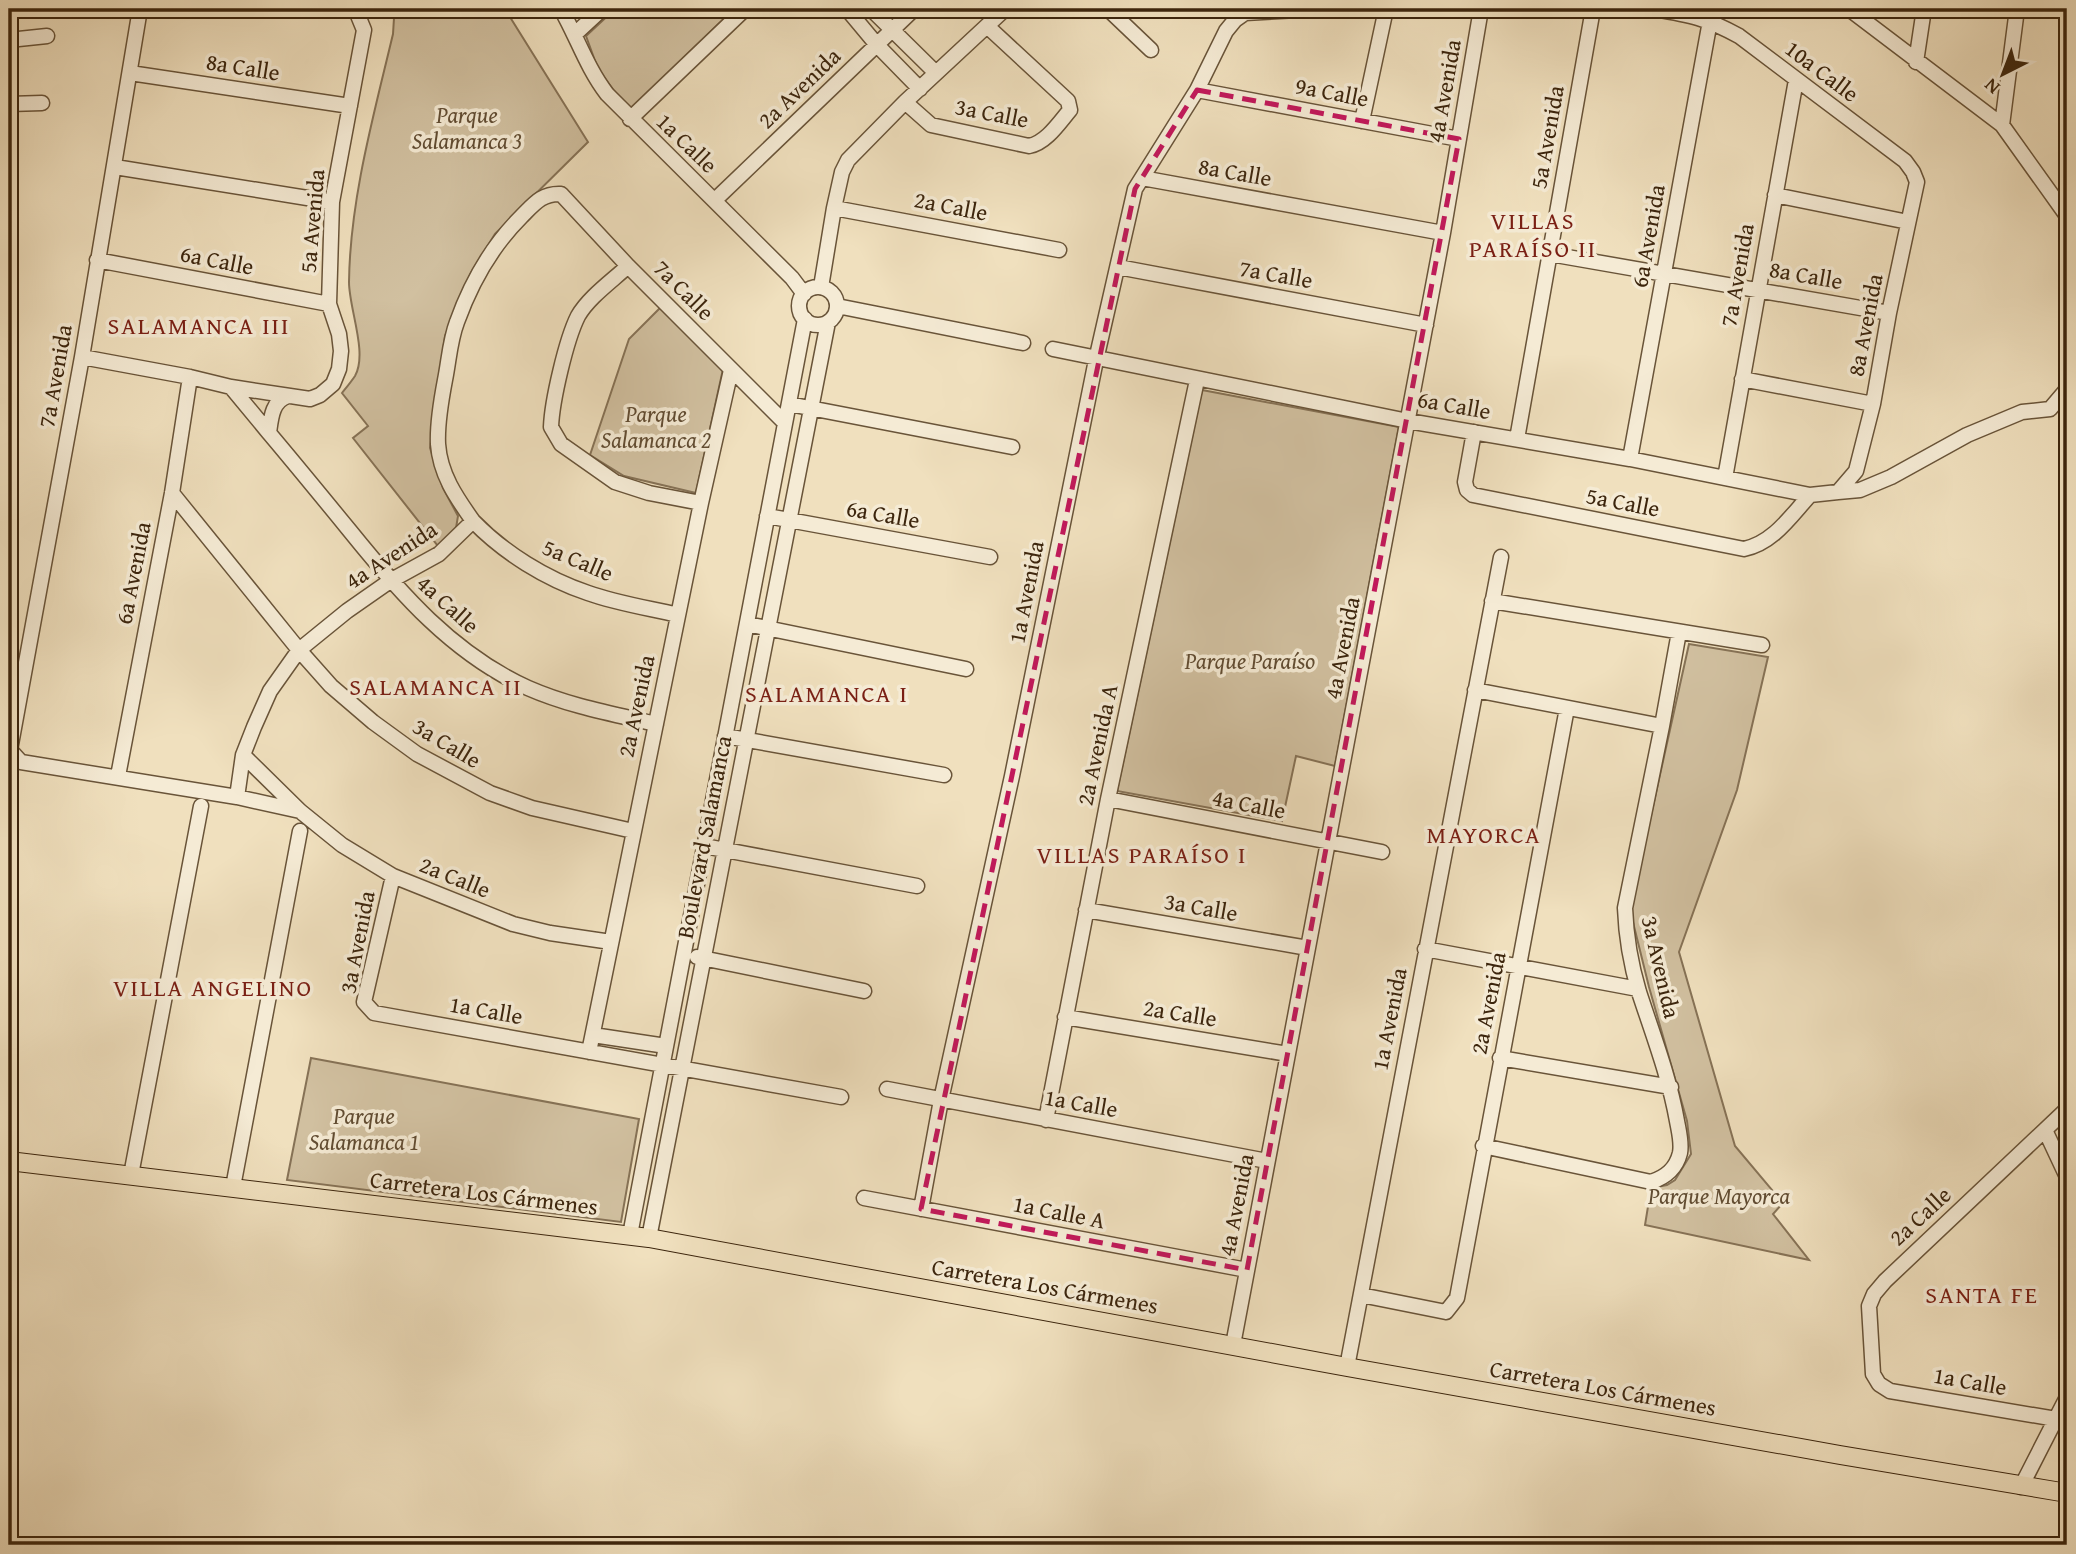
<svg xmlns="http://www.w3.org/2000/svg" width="2076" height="1554" font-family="'Gentium Book Plus',serif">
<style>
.green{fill:#d1c0a0;stroke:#867256;stroke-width:2}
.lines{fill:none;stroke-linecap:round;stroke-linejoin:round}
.minor-casing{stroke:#695439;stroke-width:17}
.major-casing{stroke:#3c250d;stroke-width:20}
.minor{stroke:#f5ebd5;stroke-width:14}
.major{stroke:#f0e0be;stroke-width:18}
.marked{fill:none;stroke:#c2185b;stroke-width:5;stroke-dasharray:14 9;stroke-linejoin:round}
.labels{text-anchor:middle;stroke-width:7;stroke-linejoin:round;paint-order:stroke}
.street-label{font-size:23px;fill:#3c250d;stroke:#f5ebd5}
.park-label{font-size:23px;font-style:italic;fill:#614c32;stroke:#f5ebd5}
.neighbourhood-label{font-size:24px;letter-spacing:2px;fill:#7a1f14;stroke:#f5ebd5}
</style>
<rect width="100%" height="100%" fill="#f0e0be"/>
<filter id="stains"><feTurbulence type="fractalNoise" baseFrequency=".00286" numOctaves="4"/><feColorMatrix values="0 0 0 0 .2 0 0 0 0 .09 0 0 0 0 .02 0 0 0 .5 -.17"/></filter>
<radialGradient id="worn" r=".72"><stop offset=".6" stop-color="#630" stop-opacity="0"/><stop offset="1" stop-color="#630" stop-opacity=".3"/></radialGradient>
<path class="green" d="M388,9H505L588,142L495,234L471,273L445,336L430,448L443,488L458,516L456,528L449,538L438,546L353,438L368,426L342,393C346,388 351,382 355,376C368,353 349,309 349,282C350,199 374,114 393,34L394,18Z
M615,9H734L629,111L598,69L586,36Z
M660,308L723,369L696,493L624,476L590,455L629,339Z
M1202,390L1399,427L1335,766L1296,756L1282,821L1117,791Z
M1689,644L1768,657L1737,790L1679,952L1735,1146L1783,1203L1773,1214L1809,1260L1645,1225L1651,1188L1667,1185L1675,1180L1691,1154L1687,1121L1649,987L1630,910Z
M311,1058L639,1119L621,1222L287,1180Z"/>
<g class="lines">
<g class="minor-casing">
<path id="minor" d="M140,9L82,357L10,750L21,762L237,797L300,811
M561,9C577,37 587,68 607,94L792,278L804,294
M847,9L877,45L920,89
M871,9L936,73
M1108,9L1151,50
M1849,9L2002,125L2067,216
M575,34L602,9
M9,40L47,36
M1916,62L1924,9
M130,73L350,106
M1197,90L1459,139
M905,102L931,125L1029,146C1046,143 1059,123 1070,110L1068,101L987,26
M9,104L42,103
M630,119L745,9
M1362,121L1386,9
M2002,125L2017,9
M115,167L332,202
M1142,178L1443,233
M1775,195L1908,222
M715,200L914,9
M834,208L1059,250
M1550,254L1889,313
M97,260L329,304
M628,266C612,281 589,297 578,316C566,340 552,401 551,427L561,444L615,482L649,493L701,503
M1118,267L1426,325
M821,287L834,208L842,172L848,160L905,102L1005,9
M799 306a19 19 0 1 1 38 0a19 19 0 1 1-38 0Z
M837,306L1023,343
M1053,349L1408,421L1630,459L1810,495L1838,492L1856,471L1873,404L1889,313L1917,182L1913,172L1905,161L1739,36C1706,18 1691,15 1655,9
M82,357L190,377L231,387L269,433
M1742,379L1873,404
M231,387L310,399L320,395L333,384L339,369L341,351L339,334L329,304L332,202L364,30L357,13L351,9
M288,396C272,401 271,418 269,433C296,465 323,498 350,531C400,593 453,654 528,688C569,706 613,714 656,724
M789,404L1012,447
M1474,432L1465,482L1467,490L1473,495L1744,549C1773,543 1790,517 1810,495
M1517,439L1593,9
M1630,459L1710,21
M1725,478L1796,80
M1838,492L1860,490L1891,477L1967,435L2022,412L2050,409L2067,389
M172,493L299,650L331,686L373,722L417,754L490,793L532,808L633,831
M767,516L990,557
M473,521C504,553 546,579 588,593C616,603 648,608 678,615
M1492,601L1762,645
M747,624L966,669
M1475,690L1662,726
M725,736L944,775
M243,755L300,811L342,845L393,876L513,924L550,933L611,942
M118,776L172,493L190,377
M237,797L243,755L254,727L270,691L299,650L347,611L390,581L439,554L473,521C456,497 440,474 438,444C437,423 441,401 445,380C449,360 450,340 457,322C471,283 492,246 521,217C534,204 542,193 561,194L628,266L785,423
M1108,799L1382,852
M704,846L917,886
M393,876L364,1002L374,1013L841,1097
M1086,910L1308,948
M1425,949L1638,989
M697,957L864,991
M1065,1017L1288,1054
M593,1035L666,1046
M589,1052L701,503L731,370
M1500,1058L1671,1087
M887,1089L1267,1161
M1046,1120L1108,799L1197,380
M2045,1130L2067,1177
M1483,1146L1651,1182C1666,1177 1676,1169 1680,1153C1682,1143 1679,1132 1677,1121C1669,1076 1653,1035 1639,992C1631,965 1626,935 1625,908L1662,726L1679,632
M131,1175L201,806
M233,1187L300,831
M864,1198L1247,1270
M921,1209L941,1100L1012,776L1096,360L1135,189L1197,90L1226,31L1235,20L1245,13L1317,9
M630,1235L805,319
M649,1238L828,322
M1361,1295L1446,1312L1457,1298L1567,708
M1233,1345L1443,233L1481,9
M1347,1367L1501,557
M2056,1419L1890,1391L1879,1384L1873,1374L1869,1306L1874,1294L1885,1281L2067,1109
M2021,1487L2067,1397"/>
</g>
<g class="major-casing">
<path id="major" d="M9,1161L649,1238L1347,1367L1840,1455L2067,1493"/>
</g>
<use href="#minor" class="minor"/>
<use href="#major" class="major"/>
</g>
<path class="marked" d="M1197,90L1459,139L1247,1270L921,1209L1135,189Z"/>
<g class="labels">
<g class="street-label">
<text transform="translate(243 67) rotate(9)" y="8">8a Calle</text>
<text transform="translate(1822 71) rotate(37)" y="8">10a Calle</text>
<text transform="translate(799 88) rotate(-44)" y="8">2a Avenida</text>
<text transform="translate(1444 91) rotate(-80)" y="8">4a Avenida</text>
<text transform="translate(1332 92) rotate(11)" y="8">9a Calle</text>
<text transform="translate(992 113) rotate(11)" y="8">3a Calle</text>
<text transform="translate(1547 137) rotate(-80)" y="8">5a Avenida</text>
<text transform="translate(687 143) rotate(44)" y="8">1a Calle</text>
<text transform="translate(1235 172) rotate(10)" y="8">8a Calle</text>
<text transform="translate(951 206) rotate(11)" y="8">2a Calle</text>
<text transform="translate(312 221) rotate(-85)" y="8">5a Avenida</text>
<text transform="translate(1648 236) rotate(-80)" y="8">6a Avenida</text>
<text transform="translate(217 260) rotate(11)" y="8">6a Calle</text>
<text transform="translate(1276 274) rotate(10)" y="8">7a Calle</text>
<text transform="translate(1737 275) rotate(-80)" y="8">7a Avenida</text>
<text transform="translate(1806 275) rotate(10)" y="8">8a Calle</text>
<text transform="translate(684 290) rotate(45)" y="8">7a Calle</text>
<text transform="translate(1865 325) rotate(-79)" y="8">8a Avenida</text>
<text transform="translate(55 376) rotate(-80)" y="8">7a Avenida</text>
<text transform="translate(1454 405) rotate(10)" y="8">6a Calle</text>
<text transform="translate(1623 502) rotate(11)" y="8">5a Calle</text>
<text transform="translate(883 514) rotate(10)" y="8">6a Calle</text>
<text transform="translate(391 555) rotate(-33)" y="8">4a Avenida</text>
<text transform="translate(578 560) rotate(23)" y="8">5a Calle</text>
<text transform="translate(133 573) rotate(-79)" y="8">6a Avenida</text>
<text transform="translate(1026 592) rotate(-79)" y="8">1a Avenida</text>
<text transform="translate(448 604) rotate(42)" y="8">4a Calle</text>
<text transform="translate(1342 648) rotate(-79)" y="8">4a Avenida</text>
<text transform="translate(636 706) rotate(-78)" y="8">2a Avenida</text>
<text transform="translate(447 743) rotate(31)" y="8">3a Calle</text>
<text transform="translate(1097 745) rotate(-78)" y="8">2a Avenida A</text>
<text transform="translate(1249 804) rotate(11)" y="8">4a Calle</text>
<text transform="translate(704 837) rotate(-79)" y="8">Boulevard Salamanca</text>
<text transform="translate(455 877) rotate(22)" y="8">2a Calle</text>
<text transform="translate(1201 907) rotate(10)" y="8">3a Calle</text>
<text transform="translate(357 942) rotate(-79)" y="8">3a Avenida</text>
<text transform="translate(1661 967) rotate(77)" y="8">3a Avenida</text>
<text transform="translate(1488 1003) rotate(-79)" y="8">2a Avenida</text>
<text transform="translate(486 1010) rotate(10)" y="8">1a Calle</text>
<text transform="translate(1180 1013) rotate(9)" y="8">2a Calle</text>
<text transform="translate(1389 1019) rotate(-79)" y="8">1a Avenida</text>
<text transform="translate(1081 1103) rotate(10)" y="8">1a Calle</text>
<text transform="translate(484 1193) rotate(7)" y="8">Carretera Los Cármenes</text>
<text transform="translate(1236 1205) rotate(-79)" y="8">4a Avenida</text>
<text transform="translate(1059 1212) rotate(11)" y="8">1a Calle A</text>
<text transform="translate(1920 1216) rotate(-43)" y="8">2a Calle</text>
<text transform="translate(1045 1286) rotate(10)" y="8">Carretera Los Cármenes</text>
<text transform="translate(1970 1381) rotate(10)" y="8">1a Calle</text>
<text transform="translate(1603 1388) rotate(10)" y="8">Carretera Los Cármenes</text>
</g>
<g class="park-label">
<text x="467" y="123">Parque<tspan x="467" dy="26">Salamanca 3</tspan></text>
<text x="656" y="422">Parque<tspan x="656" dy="26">Salamanca 2</tspan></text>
<text x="1250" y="669">Parque Paraíso</text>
<text x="364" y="1124">Parque<tspan x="364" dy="26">Salamanca 1</tspan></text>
<text x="1719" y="1204">Parque Mayorca</text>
</g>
<g class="neighbourhood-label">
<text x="1533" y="229">VILLAS<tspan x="1533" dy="28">PARAÍSO II</tspan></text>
<text x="199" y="334">SALAMANCA III</text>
<text x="436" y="695">SALAMANCA II</text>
<text x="827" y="702">SALAMANCA I</text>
<text x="1484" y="843">MAYORCA</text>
<text x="1142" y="863">VILLAS PARAÍSO I</text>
<text x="213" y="996">VILLA ANGELINO</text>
<text x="1982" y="1303">SANTA FE</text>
</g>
</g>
<rect width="2076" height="1554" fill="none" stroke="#f0e0be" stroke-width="35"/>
<rect x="10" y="10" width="2055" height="1533" fill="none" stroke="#3c250d" stroke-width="3.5"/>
<rect x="18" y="18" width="2041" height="1519" fill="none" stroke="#3c250d" stroke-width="2"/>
<g transform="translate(2003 74) rotate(222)" stroke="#f5ebd5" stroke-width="5" paint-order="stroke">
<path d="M0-5L12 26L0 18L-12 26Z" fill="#3c250d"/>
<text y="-10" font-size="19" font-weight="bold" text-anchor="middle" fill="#3c250d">N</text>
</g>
<rect width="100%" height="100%" filter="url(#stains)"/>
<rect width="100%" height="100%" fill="url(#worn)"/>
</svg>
